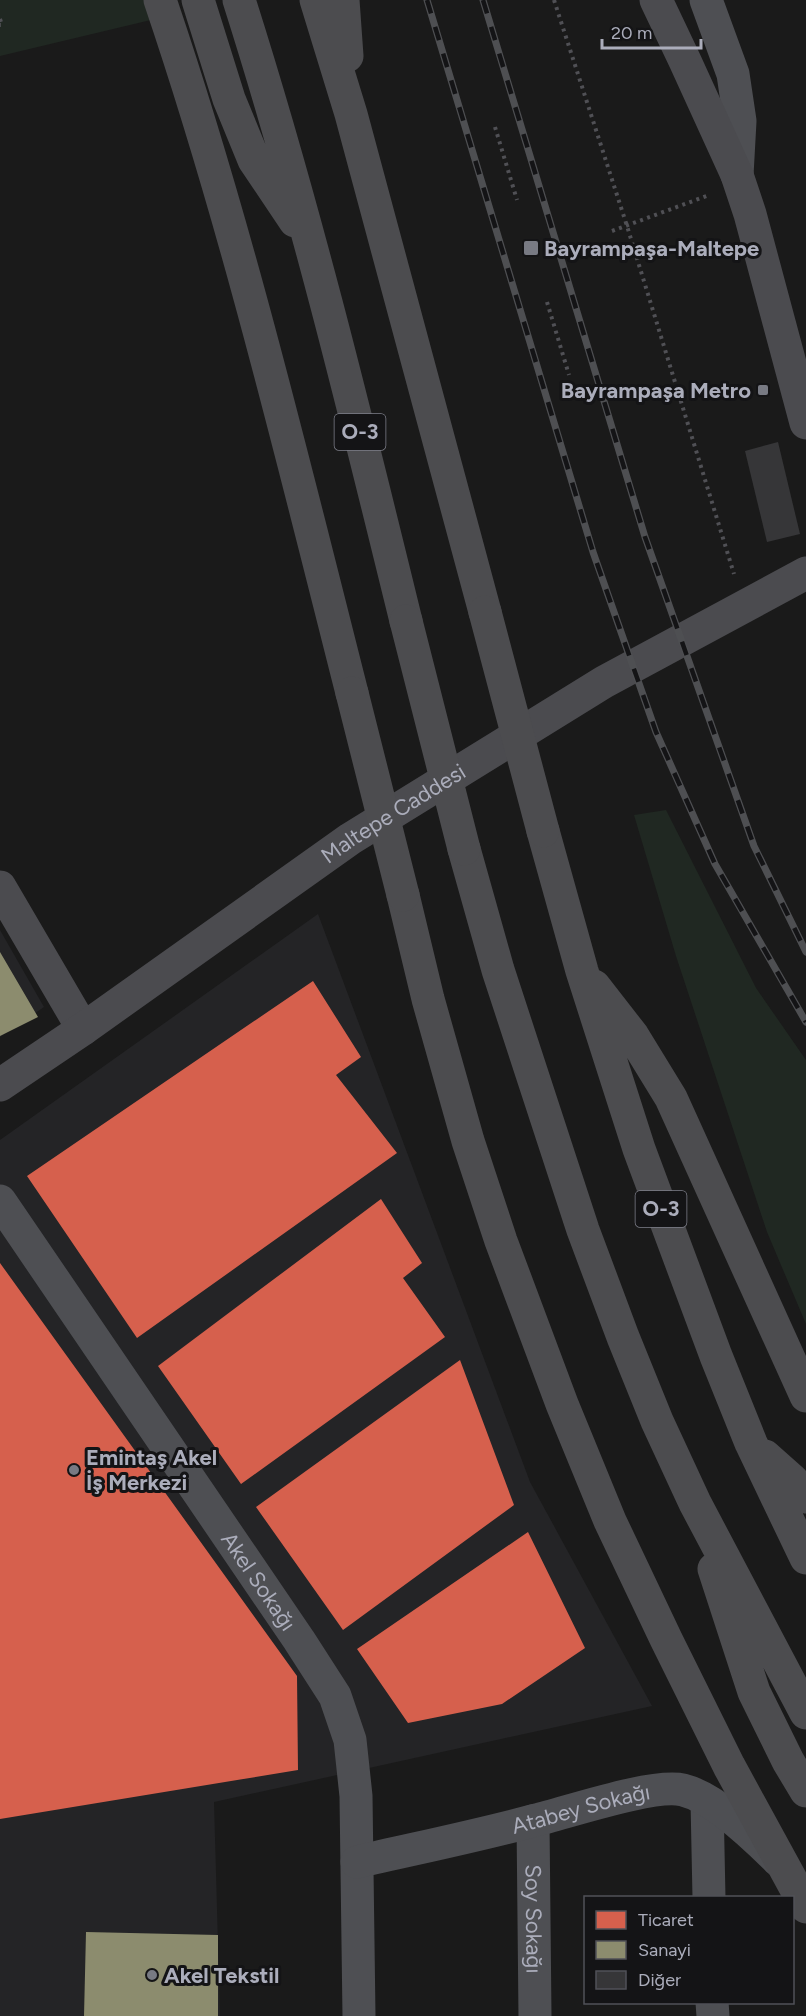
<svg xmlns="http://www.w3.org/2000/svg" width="806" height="2016" font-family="Figtree,sans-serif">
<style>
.built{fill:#242426}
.green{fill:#202822}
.shops{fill:#d6604d}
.industry{fill:#8c8c6e}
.building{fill:#363638}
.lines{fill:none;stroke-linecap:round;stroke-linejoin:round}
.path{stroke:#505055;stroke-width:4;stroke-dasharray:3 4.5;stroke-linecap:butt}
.minor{stroke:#4e4f53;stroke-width:33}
.major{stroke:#4b4b4f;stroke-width:33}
.highway{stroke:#4c4c4f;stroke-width:33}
.rail-casing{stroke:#4e4f52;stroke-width:7}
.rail{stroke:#141416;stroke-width:4.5;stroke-dasharray:14;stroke-linecap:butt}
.highway-bridge{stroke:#4c4c4f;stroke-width:33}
.poi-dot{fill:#787a83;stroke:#141416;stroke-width:2}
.labels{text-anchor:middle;stroke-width:6;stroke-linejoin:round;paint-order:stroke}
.shield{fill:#141416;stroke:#7e7f8a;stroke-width:1.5}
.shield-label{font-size:21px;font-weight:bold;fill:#abadbb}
.poi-label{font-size:22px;font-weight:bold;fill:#abadbb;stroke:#141416;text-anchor:start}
.street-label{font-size:22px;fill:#abadbb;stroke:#141416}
</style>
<rect width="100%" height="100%" fill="#1a1a1a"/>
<path class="built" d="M318,914L530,1482L652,1706L214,1802L220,2016H0V1140Z
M0,930L44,1007L0,1037Z"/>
<path class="green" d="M0,0H147L155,19L0,56Z
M666,810L756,988L806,1060V1324L767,1232L676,956L634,815Z"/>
<path class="shops" d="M313,981L361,1057L336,1075L397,1153L137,1338L27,1176Z
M381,1199L422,1263L403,1278L445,1337L241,1484L158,1366Z
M0,1263L297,1676L298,1770L0,1819Z
M460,1360L514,1505L343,1630L256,1507Z
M528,1532L585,1648L502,1704L408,1723L357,1649Z"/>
<path class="industry" d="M0,952L38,1017L0,1036Z
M86,1932L218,1935V2016H84Z"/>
<path class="building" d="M778,442L800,534L767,542L745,451Z"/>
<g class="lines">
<path class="path" d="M554,0L627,226L734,574
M0,19L2,25H0
M495,127L517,200
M612,231L709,195
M547,302L569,375"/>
<g class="minor">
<path d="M706,0L733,74L740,121L737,175"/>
<path id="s1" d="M0,1201L299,1640L335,1696L350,1740L356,1796L359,2016"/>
<path d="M707,1801L709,1898"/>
<path id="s2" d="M533,1821L535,2016"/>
<path id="s3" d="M357,1862C417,1848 477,1836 536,1820C569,1812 654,1783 683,1790C715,1798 755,1837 778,1860"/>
<path d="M712,2002L713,2016"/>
</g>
<g class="major">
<path d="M656,0L685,61L737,175L750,214L806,423"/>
<path d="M0,887L83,1029"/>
<path id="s4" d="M0,1085L83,1029L350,839L604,682L806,573"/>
</g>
<path class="highway" d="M160,0C237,227 293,461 352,693
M198,0L229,99L254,160L295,221
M239,0C304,204 355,413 406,621
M316,0L351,114L485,612
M343,0L347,56
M543,831L582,971L639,1149L716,1356L751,1443L806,1558
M464,849L498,970L583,1230L623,1337L657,1421L695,1503L806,1713
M403,895L428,999L468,1141L501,1241L562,1404L610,1521L666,1639L729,1766L806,1907
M594,986L633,1036L671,1098L806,1396
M765,1456L792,1480L806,1497
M714,1569L754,1692L788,1761L806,1791"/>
<g class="rail-casing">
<path id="rail" d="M427,0L593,552L656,732L715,864L806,1022
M483,0L645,537L754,846L806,952"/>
</g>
<use href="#rail" class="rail"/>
<path class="highway-bridge" d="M485,612L543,831
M406,621L464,849
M352,693L403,895"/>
</g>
<g class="poi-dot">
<rect x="523" y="240" width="16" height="16" rx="3"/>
<rect x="757" y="384" width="12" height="12" rx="3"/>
<circle cx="74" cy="1470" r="6"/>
<circle cx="152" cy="1975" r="6"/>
</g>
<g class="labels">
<g class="shield">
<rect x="334.5" y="414" width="51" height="36" rx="4.5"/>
<rect x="635.5" y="1191" width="51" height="36" rx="4.5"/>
</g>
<g class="shield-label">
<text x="360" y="439">O-3</text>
<text x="661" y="1216">O-3</text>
</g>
<g class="poi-label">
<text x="544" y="256">Bayrampaşa-Maltepe</text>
<text x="751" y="398" text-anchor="end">Bayrampaşa Metro</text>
<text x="86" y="1465">Emintaş Akel<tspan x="86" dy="25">İş Merkezi</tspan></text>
<text x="164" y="1983">Akel Tekstil</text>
</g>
<g class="street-label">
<text dy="8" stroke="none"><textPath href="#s4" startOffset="478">Maltepe Caddesi</textPath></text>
<text dy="8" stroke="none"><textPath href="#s1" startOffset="460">Akel Sokağı</textPath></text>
<text dy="8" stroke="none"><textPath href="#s3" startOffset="230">Atabey Sokağı</textPath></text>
<text dy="8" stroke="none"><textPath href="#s2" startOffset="98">Soy Sokağı</textPath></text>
</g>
</g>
<rect x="584" y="1896" width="210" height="108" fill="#141416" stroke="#505158" stroke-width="1.5"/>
<rect x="596" y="1911" width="30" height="18" fill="#d6604d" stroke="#505158" stroke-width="1.5"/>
<text x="638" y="1926" font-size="18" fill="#abadbb">Ticaret</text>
<rect x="596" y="1941" width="30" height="18" fill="#8c8c6e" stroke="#505158" stroke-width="1.5"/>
<text x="638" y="1956" font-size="18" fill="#abadbb">Sanayi</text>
<rect x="596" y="1971" width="30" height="18" fill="#363638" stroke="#505158" stroke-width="1.5"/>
<text x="638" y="1986" font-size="18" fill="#abadbb">Diğer</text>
<path d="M602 39v9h99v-9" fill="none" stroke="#abadbb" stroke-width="3"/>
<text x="611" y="39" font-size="18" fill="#abadbb" stroke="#141416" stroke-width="4.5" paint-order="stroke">20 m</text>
</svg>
